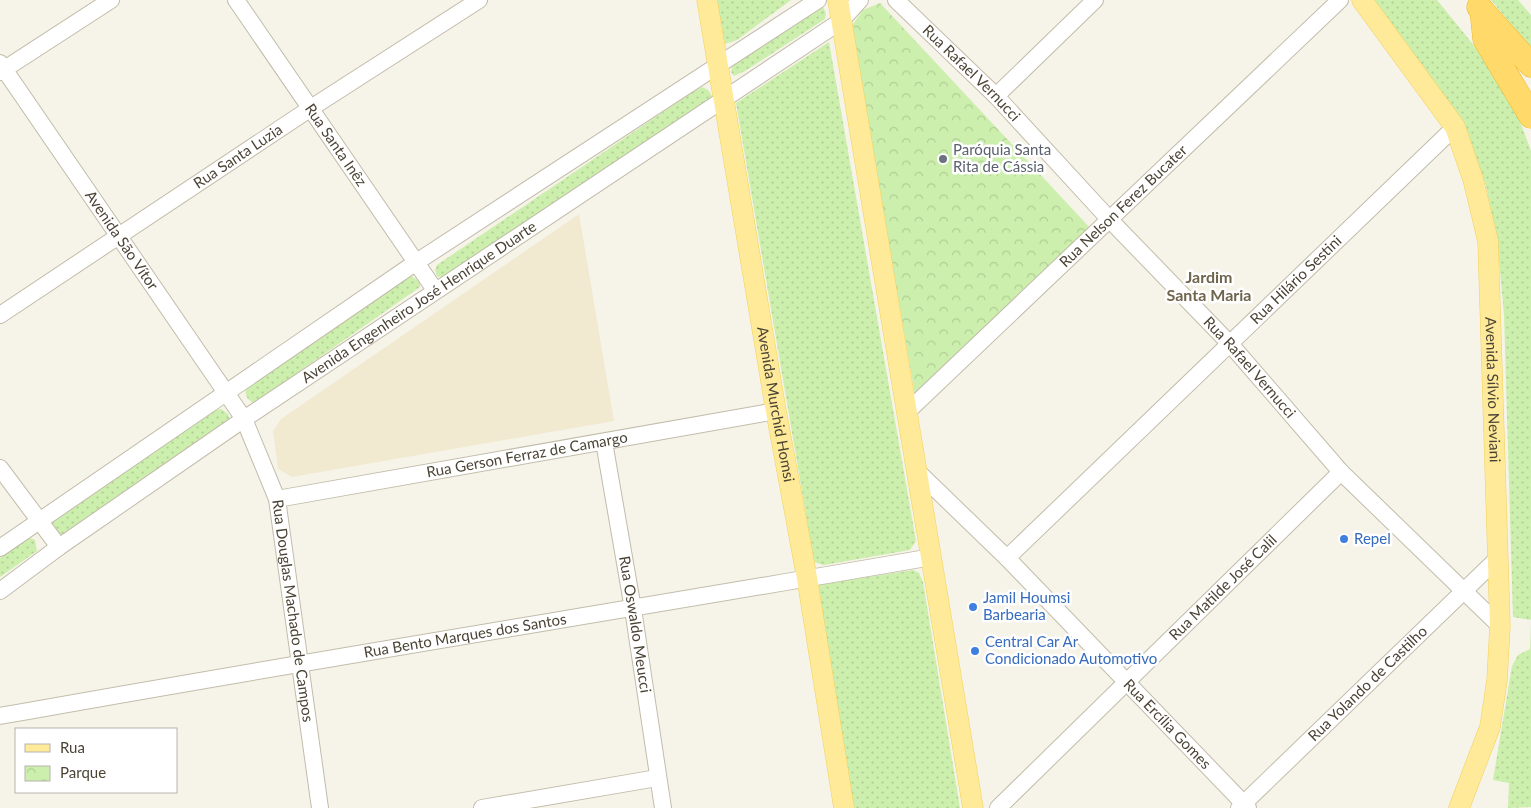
<svg xmlns="http://www.w3.org/2000/svg" width="1531" height="808" font-family="Lato,sans-serif">
<style>
.education{fill:#f1ead1}
.grass{fill:url(#grass-dots)}
.park{fill:url(#park-crowns)}
.lines{fill:none;stroke-linecap:round;stroke-linejoin:round}
.minor-casing{stroke:#c3bcaa;stroke-width:18}
.major-casing{stroke:#f2d15b;stroke-width:21}
.highway-casing{stroke:#f0b729;stroke-width:25}
.minor{stroke:#fff;stroke-width:16}
.major{stroke:#ffea99;stroke-width:20}
.highway{stroke:#ffda6b;stroke-width:24}
.worship-dot{fill:#6b7280;stroke:#fff;stroke-width:2}
.shop-dot{fill:#3f7fe0;stroke:#fff;stroke-width:2}
.labels{text-anchor:middle;stroke-width:5;stroke-linejoin:round;paint-order:stroke}
.street-label{font-size:15px;fill:#4b4436;stroke:#fff}
.worship-label{font-size:15px;fill:#5b616d;stroke:#fff;text-anchor:start}
.shop-label{font-size:15px;fill:#366cbe;stroke:#fff;text-anchor:start}
.neighbourhood-label{font-size:16px;font-weight:bold;fill:#6f644c;stroke:#fff}
</style>
<defs>
<pattern id="grass-dots" width="8" height="8" patternUnits="userSpaceOnUse" patternTransform="scale(1.25)"><rect width="8" height="8" fill="#ccefad"/><path d="M2 2h.1M6 6h.1" fill="none" stroke="#b1ce95" stroke-width="1.8" stroke-linecap="round"/></pattern>
<pattern id="park-crowns" width="20" height="18" patternUnits="userSpaceOnUse" patternTransform="scale(1.25)"><rect width="20" height="18" fill="#ccefad"/><path d="M2 6a3 3 0 1 1 6 0M12 15a3 3 0 1 1 6 0" fill="none" stroke="#b1ce95"/></pattern>
</defs>
<rect width="100%" height="100%" fill="#f6f3e9"/>
<path class="education" d="M579,214L614,421L292,477L278,469L273,431L281,419Z"/>
<path class="grass" d="M716,0H791L737,40L725,44Z
M1372,0H1437L1497,74L1517,113L1531,151V620L1513,617L1504,315L1497,238L1486,186L1462,126Z
M1491,0H1518L1531,15V48Z
M816,7H823L826,13L825,19L745,71L734,76L731,72L733,62Z
M829,42L916,541L910,550L824,565L814,562L736,103Z
M702,87L708,90L712,96L709,101L443,278L437,276L435,270L437,265L694,91Z
M410,275L420,282V287L257,401L252,402C246,398 245,395 246,388Z
M221,409L228,414L230,421L62,534L55,533L51,526L53,521L215,410Z
M30,538L35,540L37,551L0,577V558Z
M913,570L919,573L923,582L960,808H851L817,585Z
M1531,622V807L1508,808L1509,783L1493,780L1512,666L1518,655L1530,649Z"/>
<path class="park" d="M880,3L1092,230L915,395L855,49L853,24L863,10Z"/>
<g class="lines">
<g class="minor-casing">
<g id="minor">
<path id="s1" d="M236,0L435,290"/>
<path id="s2" d="M896,0L996,96L1110,220L1231,345L1341,472L1500,626"/>
<path id="s3" d="M0,63L244,419L277,499L320,808"/>
<path d="M0,72L111,0"/>
<path d="M996,96L1095,0"/>
<path id="s4" d="M0,315L311,108L479,0"/>
<path id="s5" d="M906,413L1340,0"/>
<path id="s6" d="M604,442L633,609L663,808"/>
<path d="M0,468L59,547"/>
<path id="s7" d="M917,471L1007,558L1248,808"/>
<path id="s8" d="M277,499L776,411"/>
<path d="M0,548L415,263L818,0"/>
<path id="s9" d="M1007,558L1455,127"/>
<path id="s10" d="M0,591L59,547L244,419L841,21L860,0"/>
<path id="s11" d="M0,716C310,660 621,611 932,557"/>
<path d="M482,808L657,778"/>
<path id="s12" d="M998,808L1341,472"/>
<path id="s13" d="M1239,808L1497,559"/>
</g>
</g>
<g class="major-casing">
<g id="major">
<path id="s14" d="M707,0L776,411L807,578L844,808"/>
<path d="M838,0L973,808"/>
<path id="s15" d="M1362,0L1455,127L1473,179L1488,241L1500,626L1497,680L1490,727L1459,808"/>
</g>
</g>
<g class="highway-casing">
<path id="highway" d="M1479,7L1531,65
M1482,10L1485,39L1531,116"/>
</g>
<use href="#minor" class="minor"/>
<use href="#major" class="major"/>
<use href="#highway" class="highway"/>
</g>
<circle class="worship-dot" cx="943" cy="159" r="5"/>
<g class="shop-dot">
<circle cx="1344" cy="539" r="5"/>
<circle cx="973" cy="607" r="5"/>
<circle cx="975" cy="651" r="5"/>
</g>
<g class="labels">
<g class="street-label">
<text dy="5" stroke="none"><textPath href="#s2" startOffset="105">Rua Rafael Vernucci</textPath></text>
<text dy="5" stroke="none"><textPath href="#s1" startOffset="176">Rua Santa Inêz</textPath></text>
<text dy="5" stroke="none"><textPath href="#s4" startOffset="286">Rua Santa Luzia</textPath></text>
<text dy="5" stroke="none"><textPath href="#s5" startOffset="300">Rua Nelson Ferez Bucater</textPath></text>
<text dy="5" stroke="none"><textPath href="#s3" startOffset="215">Avenida São Vítor</textPath></text>
<text dy="5" stroke="none"><textPath href="#s9" startOffset="401">Rua Hilário Sestini</textPath></text>
<text dy="5" stroke="none"><textPath href="#s10" startOffset="509">Avenida Engenheiro José Henrique Duarte</textPath></text>
<text dy="5" stroke="none"><textPath href="#s2" startOffset="510">Rua Rafael Vernucci</textPath></text>
<text dy="5" stroke="none"><textPath href="#s15" startOffset="425">Avenida Sílvio Neviani</textPath></text>
<text dy="5" stroke="none"><textPath href="#s14" startOffset="410">Avenida Murchid Homsi</textPath></text>
<text dy="5" stroke="none"><textPath href="#s8" startOffset="254">Rua Gerson Ferraz de Camargo</textPath></text>
<text dy="5" stroke="none"><textPath href="#s12" startOffset="315">Rua Matilde José Calil</textPath></text>
<text dy="5" stroke="none"><textPath href="#s3" startOffset="631">Rua Douglas Machado de Campos</textPath></text>
<text dy="5" stroke="none"><textPath href="#s6" startOffset="185">Rua Oswaldo Meucci</textPath></text>
<text dy="5" stroke="none"><textPath href="#s11" startOffset="472">Rua Bento Marques dos Santos</textPath></text>
<text dy="5" stroke="none"><textPath href="#s13" startOffset="179">Rua Yolando de Castilho</textPath></text>
<text dy="5" stroke="none"><textPath href="#s7" startOffset="356">Rua Ercília Gomes</textPath></text>
</g>
<g class="worship-label">
<text x="953" y="155">Paróquia Santa<tspan x="953" dy="17">Rita de Cássia</tspan></text>
</g>
<g class="shop-label">
<text x="1354" y="544">Repel</text>
<text x="983" y="603">Jamil Houmsi<tspan x="983" dy="17">Barbearia</tspan></text>
<text x="985" y="647">Central Car Ar<tspan x="985" dy="17">Condicionado Automotivo</tspan></text>
</g>
<g class="neighbourhood-label">
<text x="1209" y="283">Jardim<tspan x="1209" dy="18">Santa Maria</tspan></text>
</g>
</g>
<rect x="15" y="728" width="162" height="65" fill="#ffffff" stroke="#b7b4af"/>
<rect x="25" y="744" width="25" height="8" fill="#ffea99" stroke="#b7b4af"/>
<text x="60" y="753" font-size="15" fill="#4b4436">Rua</text>
<rect x="25" y="766" width="25" height="15" fill="url(#park-crowns)" stroke="#b7b4af"/>
<text x="60" y="778" font-size="15" fill="#4b4436">Parque</text>
</svg>
